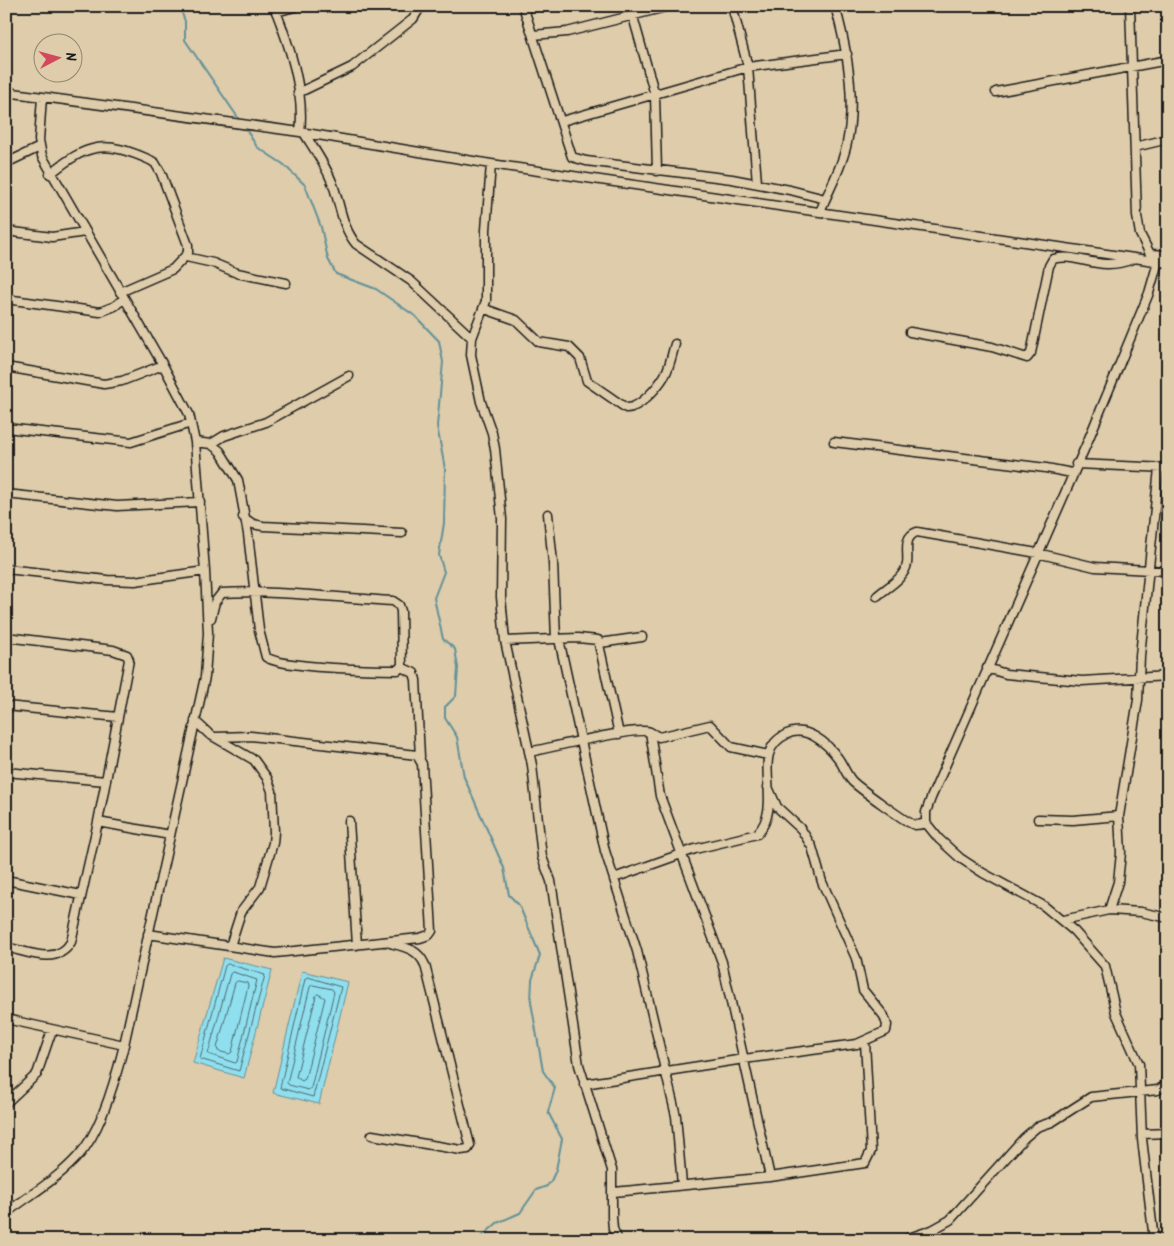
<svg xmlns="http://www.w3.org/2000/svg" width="1174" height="1246" font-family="Kalam,sans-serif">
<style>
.water{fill:#90dfee;stroke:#62919a}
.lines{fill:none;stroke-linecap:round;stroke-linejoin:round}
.shore{stroke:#4a6a70;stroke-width:1}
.stream{stroke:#62919a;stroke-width:2}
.minor-casing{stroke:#1c1c1c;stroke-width:11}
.minor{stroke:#deccaa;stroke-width:8}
</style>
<rect width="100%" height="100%" fill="#deccaa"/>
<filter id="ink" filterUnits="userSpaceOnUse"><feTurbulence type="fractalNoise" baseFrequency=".02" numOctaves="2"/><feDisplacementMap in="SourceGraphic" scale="10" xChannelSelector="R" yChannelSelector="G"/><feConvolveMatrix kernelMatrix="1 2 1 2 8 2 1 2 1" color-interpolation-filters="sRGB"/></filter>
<g filter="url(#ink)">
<path class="water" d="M223,958L272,970L244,1078L193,1063Z
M302,971L348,982L319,1104L273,1093Z"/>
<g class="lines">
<path class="shore" d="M228,964L265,975L239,1071L200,1059L225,966Z
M233,972L257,980L237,1062L235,1063L208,1054L230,974Z
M308,977L341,987L313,1097L280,1088L305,979Z
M238,981L247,983L248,986L232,1052L229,1054L218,1051L217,1048L235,983Z
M313,985L332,989L334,992L311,1088L308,1090L289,1085L287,1083L310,987Z
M318,994L325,998L305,1079L302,1081L296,1077L316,996Z"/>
<path class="stream" d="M179,6L185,21V40L241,122
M244,126L257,147L283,164L305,185L321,227L328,259L336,274L376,289L415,316L439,341L443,362L437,426L445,469L444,523L439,555L444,572L434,598L443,639L455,649L458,668L456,696L445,707V718L457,737L464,777L504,868L509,895L519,905L540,955L532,980L531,1002L543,1071L555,1088L548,1112L562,1139L556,1170L551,1181L547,1186L536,1190L520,1213L497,1223L478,1240"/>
<g class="minor-casing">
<path id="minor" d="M274,6C289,44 305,91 300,132
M523,6L572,157L586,161L732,179L790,190L825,199
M630,6L655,95L657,171
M732,6L748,67L757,183
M1130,6L1137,216L1140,234L1154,262
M276,12L298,6
M533,35L567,32L670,6
M6,92L300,132L491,164L1168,263
M996,92L1168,60
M298,93L352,67L413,19L421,6
M562,121L748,67L847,54
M304,133C314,149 325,164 332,182C340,202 341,226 356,244L411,281L472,338
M1135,147L1168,139
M6,163L40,147
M491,164L486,230V301L472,338L471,355L481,402L492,433L495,449L502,519L501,597L505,641L532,765L542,857L551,881L579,1065L612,1170V1217L613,1229L618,1240
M50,174C88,143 105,140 150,160L155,163L161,173L188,245V253L173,269L120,292
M820,212C829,189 842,168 847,143C856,100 847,48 835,6
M6,231L52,237L85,232
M1151,254L1168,255
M186,257L213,263L237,273L286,283
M6,299L100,312L115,306L124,298
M485,309L516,320L539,342L569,347L580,358L587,381L626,408C639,409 658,387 665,375C670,366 672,354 675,344
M910,332L992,347L1027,358L1031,353L1049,266L1053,259C1079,252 1098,273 1133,259
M6,367L104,384L122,381L163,365
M6,428L131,442L191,423
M195,442L211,444L220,451L238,480L248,534L259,630L266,657C281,668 376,670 398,670L402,665L401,611L399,605L393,601C337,598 279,590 222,593L215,602L211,618
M834,442L1046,468L1072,473
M211,444L224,436L266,422L349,376
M1076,464L1168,468
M6,494L117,506L200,502
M548,514L553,563L556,639
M243,517L253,524L263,526L402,533
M6,569L107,580L135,581L205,571
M877,596C887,587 904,579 907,564C909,553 902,537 917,532L1037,553L1095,567L1168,571
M6,637L113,650L127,655L129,660L98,822L71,942C57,966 29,952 6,947
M559,639L605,851L637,951L676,1116L682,1185
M505,641L578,638L598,640L619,734
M600,643L642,637
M401,667L414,673L416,680L420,757
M987,668L1006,674L1082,681L1168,676
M6,706L118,717
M195,721L209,734L254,760L267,778L272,791L274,832L273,843L260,887L241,912L230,946
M650,732L659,737L710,725L731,747L768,755
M529,752C549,748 637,726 650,732L660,796L722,962L770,1177
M6,772L106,781
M1038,819L1073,820L1119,816
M349,821L357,945
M98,822L170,835
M614,878L695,849L757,834C787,802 746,753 787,734C806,725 827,743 838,758C843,765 846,774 852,781C858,787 908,824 915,825C919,825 923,824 926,823
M6,880L81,895
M1109,910L1118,882L1121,853L1119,816L1138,700L1140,656L1159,468
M1063,920L1109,910L1141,912L1168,918
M148,934L275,953L420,938L429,935L432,931L422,764L417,755L251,736L215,737
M6,1019L124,1045
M584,1084L744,1059L857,1044L886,1031L887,1025L884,1016L863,990L856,958L822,882L812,847L801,829L777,807L768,787
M6,1103L37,1074L52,1030
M1142,1134L1168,1133
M372,1135L461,1150L468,1149L470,1145L425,965C418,949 405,947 390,943
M614,1192L770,1177L865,1163L871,1151L865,1042
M6,1213C30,1195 59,1178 79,1155C102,1130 116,1078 124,1045L205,677L208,633L205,571L195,442L189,414L163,365L42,156L39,140L42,97
M903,1240L932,1230L950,1220L1024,1138L1037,1127L1052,1122L1091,1097L1158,1090L1164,1086L1168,1075
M1154,1240L1142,1139L1139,1064L1116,1013L1105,966L1074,931L1044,906L983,873L960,858L939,839L926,823V812L931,798L1087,443L1149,293L1158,262"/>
</g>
<use href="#minor" class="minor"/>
</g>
</g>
<rect width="1174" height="1246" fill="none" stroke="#deccaa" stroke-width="25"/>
<rect x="12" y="12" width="1149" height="1221" fill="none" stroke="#1c1c1c" stroke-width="2" filter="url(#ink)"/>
<g transform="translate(58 58) rotate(84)"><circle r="24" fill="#deccaa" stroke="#908671"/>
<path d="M0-4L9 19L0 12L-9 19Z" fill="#d1495b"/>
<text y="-8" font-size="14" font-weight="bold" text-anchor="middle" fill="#1c1c1c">N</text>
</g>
</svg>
